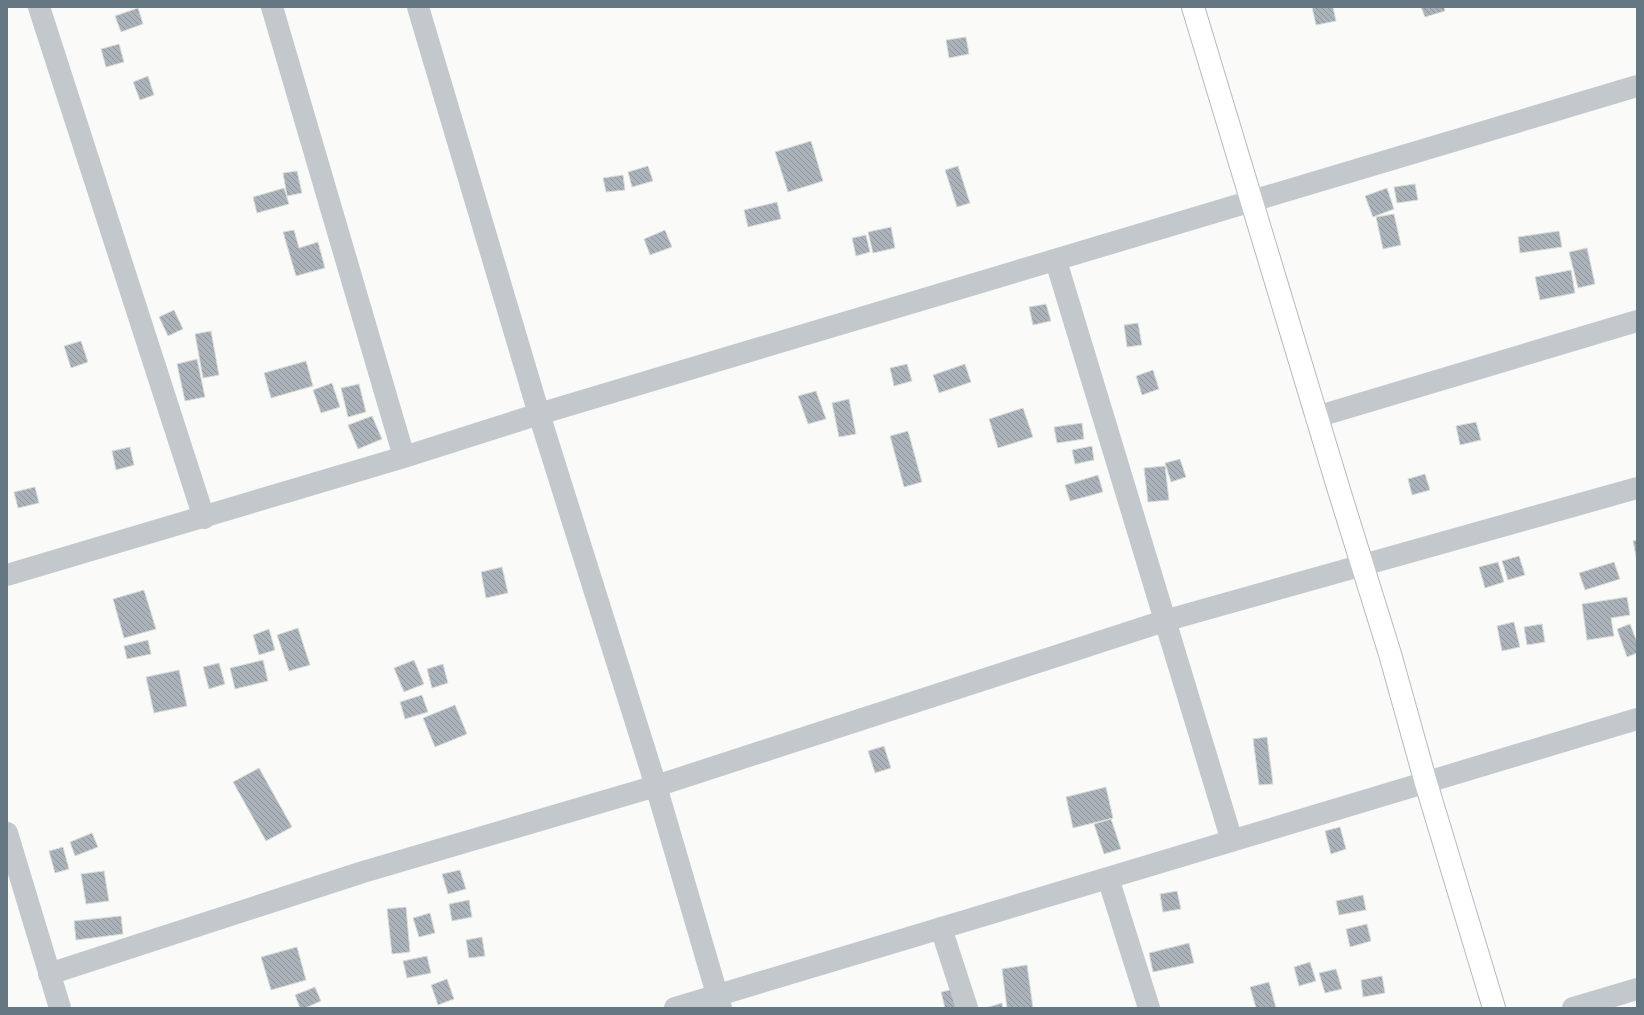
<svg xmlns="http://www.w3.org/2000/svg" width="1644" height="1015" font-family="Roboto,sans-serif">
<style>
.building{fill:url(#building-back-hatch);stroke:#dcdcda}
.lines{fill:none;stroke-linecap:round;stroke-linejoin:round}
.secondary-casing{stroke:#b3babf;stroke-width:24}
.street{stroke:#c3c8cc;stroke-width:22}
.secondary{stroke:#fff;stroke-width:22}
</style>
<defs>
<pattern id="building-back-hatch" width="6" height="6" patternUnits="userSpaceOnUse"><rect width="6" height="6" fill="#aab3b9"/><path d="M-1 5l2 2M0 0l6 6M5-1l2 2" fill="none" stroke="#8e969c"/></pattern>
</defs>
<rect width="100%" height="100%" fill="#fafaf8"/>
<path class="building" d="M1312,7H1333L1336,21L1316,25Z
M1421,7H1444L1445,11L1425,17Z
M138,8L143,24L121,32L115,16Z
M966,37L969,54L949,58L946,40Z
M119,44L124,62L106,67L101,49Z
M148,76L154,95L140,100L133,82Z
M811,141L823,181L788,192L775,152Z
M648,166L653,181L632,187L628,172Z
M958,166L970,203L957,207L945,170Z
M297,171L302,193L287,196L283,173Z
M623,175L625,190L606,192L603,178Z
M1415,184L1418,200L1397,203L1394,187Z
M284,188L289,204L257,213L253,197Z
M1387,188L1394,209L1373,217L1365,196Z
M777,202L781,219L748,227L744,210Z
M1394,214L1401,245L1383,249L1376,217Z
M891,227L895,248L873,253L868,232Z
M294,230L299,248L318,242L325,268L296,276L283,232Z
M665,230L672,247L650,255L644,239Z
M1559,231L1562,247L1520,253L1518,237Z
M866,235L870,252L856,256L852,238Z
M1587,248L1595,284L1578,288L1569,252Z
M1571,270L1575,293L1540,300L1535,277Z
M1046,304L1051,321L1033,325L1029,307Z
M174,310L183,329L168,336L159,317Z
M1138,323L1142,345L1127,347L1124,325Z
M211,331L219,375L203,378L195,334Z
M81,341L88,362L71,368L64,346Z
M197,359L205,397L185,401L177,364Z
M306,361L313,386L271,398L264,373Z
M907,364L912,381L894,386L890,368Z
M965,364L971,382L939,393L933,375Z
M1153,370L1159,389L1142,395L1136,376Z
M332,383L340,407L321,413L313,390Z
M359,384L366,412L348,417L341,388Z
M816,391L826,419L808,424L798,396Z
M849,399L856,434L839,437L832,403Z
M1023,408L1033,437L998,448L989,419Z
M372,416L382,439L358,449L348,425Z
M1476,422L1481,440L1460,445L1456,426Z
M1082,423L1084,439L1057,443L1054,427Z
M908,431L922,482L904,487L890,436Z
M1092,446L1094,460L1075,464L1072,450Z
M130,447L134,465L116,470L112,451Z
M1180,459L1186,477L1171,482L1165,463Z
M1165,466L1169,500L1148,502L1144,468Z
M1425,474L1430,490L1412,495L1408,479Z
M1098,475L1103,492L1070,501L1065,485Z
M35,487L39,503L18,508L14,492Z
M1637,540V561L1633,541Z
M1519,556L1525,575L1508,580L1502,561Z
M1498,562L1504,582L1485,588L1479,567Z
M1614,562L1620,579L1585,590L1579,573Z
M502,567L508,593L486,598L481,572Z
M144,590L156,629L124,638L113,599Z
M1627,597L1630,615L1611,618L1614,636L1587,640L1582,604Z
M1514,622L1520,647L1502,651L1497,626Z
M1542,624L1545,642L1527,645L1524,627Z
M1630,624L1637,642V653L1627,657L1617,629Z
M298,628L310,665L289,671L277,635Z
M269,629L275,650L259,655L253,635Z
M148,640L151,654L127,659L124,646Z
M263,660L268,681L235,689L230,668Z
M414,660L424,684L404,692L394,668Z
M219,663L225,684L209,689L203,667Z
M443,664L448,683L432,688L427,669Z
M179,670L187,706L154,713L146,677Z
M422,695L428,712L405,719L400,702Z
M455,705L467,734L435,747L423,718Z
M1267,737L1273,784L1259,785L1253,739Z
M884,746L891,768L875,773L868,751Z
M259,768L292,827L266,841L233,782Z
M1106,787L1113,818L1073,828L1066,797Z
M1111,819L1121,849L1104,854L1094,824Z
M1340,827L1346,849L1331,854L1325,831Z
M92,833L98,847L75,856L70,842Z
M63,847L69,869L55,873L49,851Z
M460,870L466,889L448,894L442,874Z
M104,871L109,901L86,904L81,874Z
M1177,891L1181,909L1163,912L1160,894Z
M1363,895L1366,910L1339,915L1336,901Z
M469,900L472,917L452,921L449,904Z
M406,907L410,952L392,954L387,909Z
M430,913L435,933L419,937L413,918Z
M121,916L123,934L76,940L74,921Z
M1367,924L1371,941L1350,947L1346,929Z
M482,937L485,956L469,958L466,940Z
M1189,943L1194,963L1153,972L1149,953Z
M297,947L306,980L271,990L261,957Z
M427,956L431,973L407,978L403,961Z
M1310,962L1316,981L1299,986L1294,967Z
M1027,965L1033,1008H1007L1002,969Z
M1336,969L1342,989L1325,993L1319,973Z
M1382,976L1385,993L1363,997L1361,980Z
M447,979L454,999L438,1005L431,985Z
M1269,982L1276,1008H1256L1250,987Z
M315,987L321,1001L305,1008H300L295,995Z
M959,988V1008H945L941,992Z
M1002,1003L1003,1008H985Z"/>
<g class="lines">
<g class="secondary-casing">
<path id="secondary" d="M1193,7L1338,487L1390,654L1426,783L1494,1008"/>
</g>
<path class="street" d="M39,7L204,518
M272,7L404,457
M418,7L539,414L656,786L721,1008
M1056,261L1232,841
M1316,417L1637,321
M7,575L404,457L539,414L1637,86
M7,833L60,1008
M1108,878L1149,1008
M941,928L967,1008
M49,974L363,872L656,786L1164,621L1637,488
M675,1008L1637,719
M1573,1008L1637,989"/>
<use href="#secondary" class="secondary"/>
</g>
<rect width="1644" height="1015" fill="none" stroke="#657683" stroke-width="16"/>
</svg>
